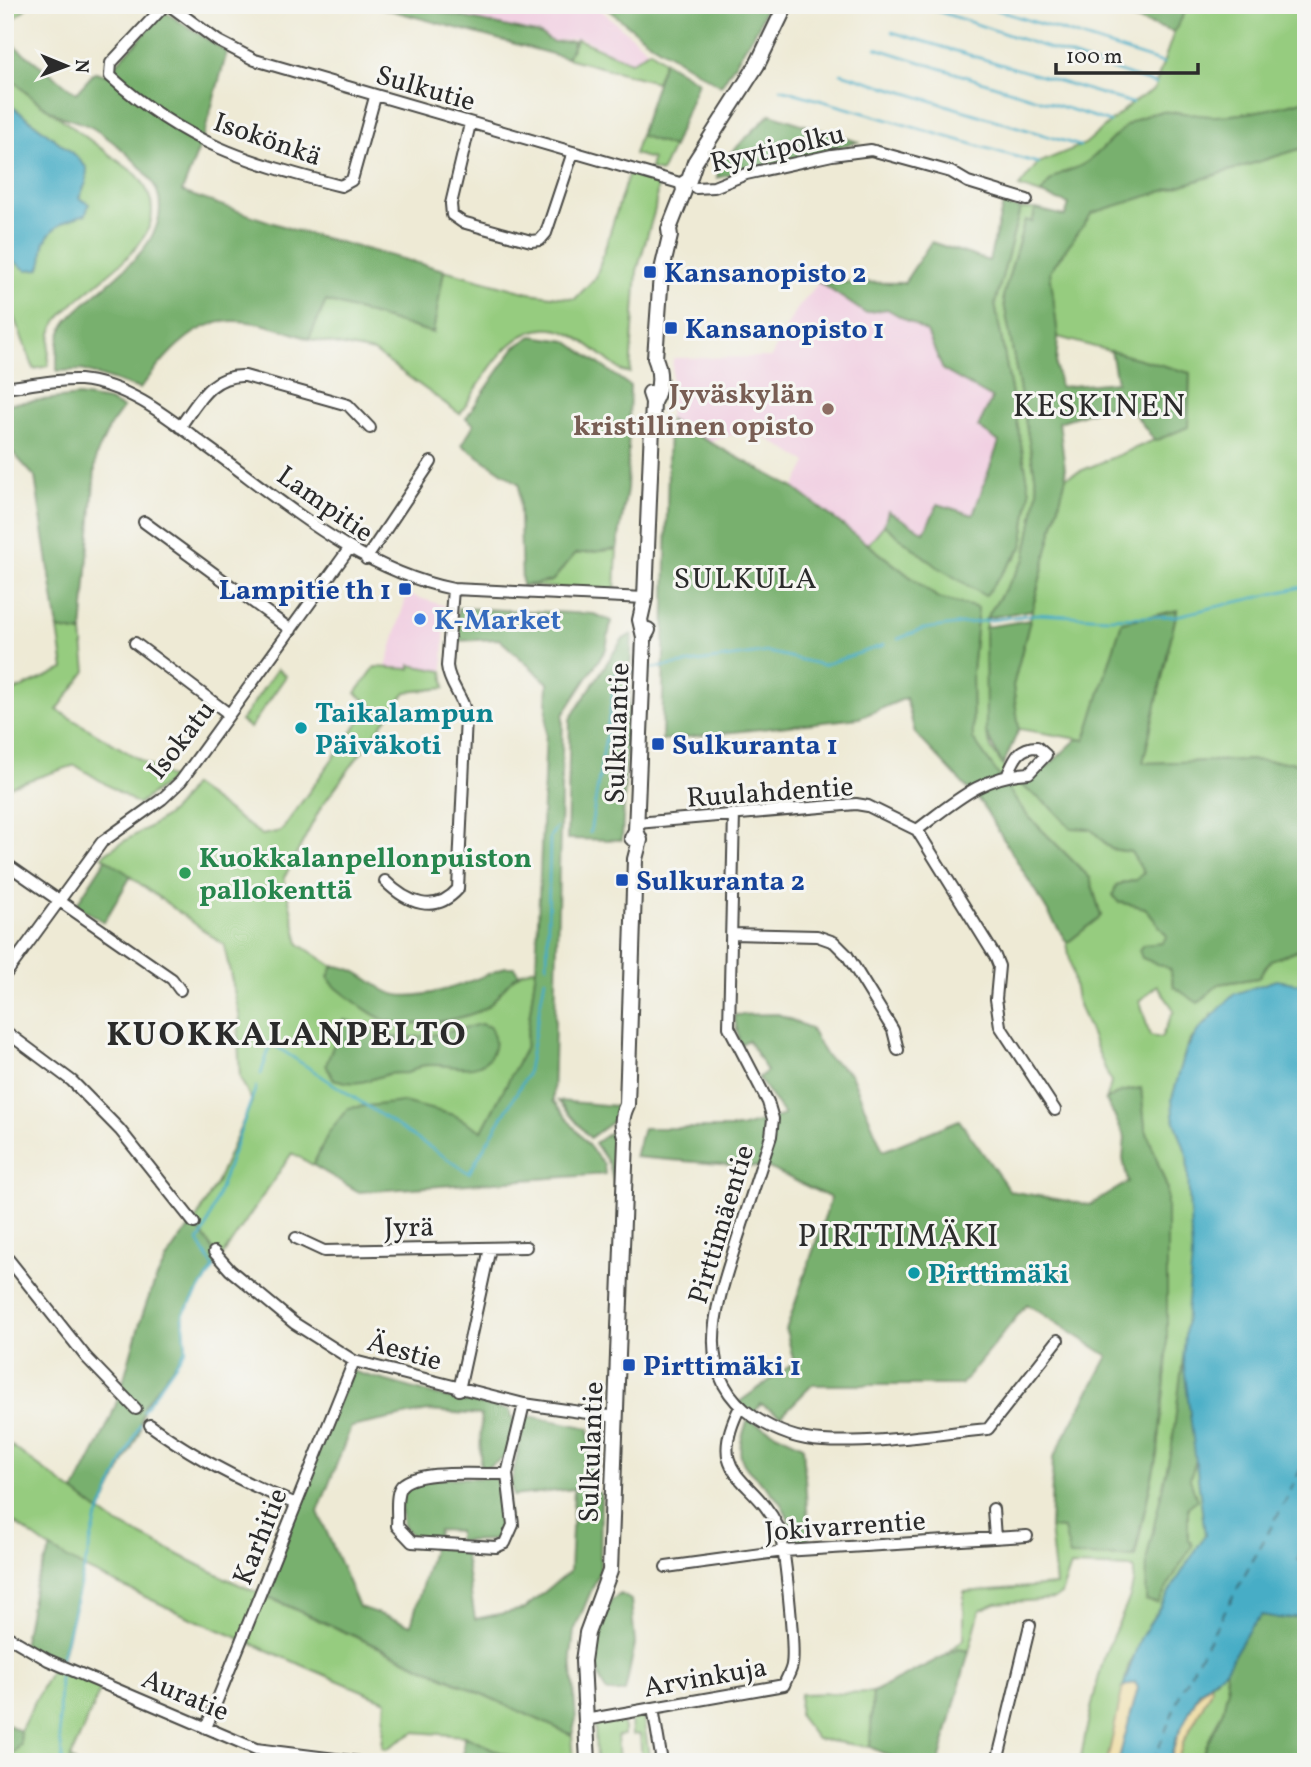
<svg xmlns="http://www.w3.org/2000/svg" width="1311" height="1767" font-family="Vollkorn,serif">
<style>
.built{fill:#f1d0e2}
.green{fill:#96cc7f;stroke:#607c55;stroke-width:2;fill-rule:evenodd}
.forest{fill:#78b06e;stroke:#526e4c;stroke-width:2}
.sand{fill:#eeda9e;stroke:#8c8264;stroke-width:2}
.water{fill:#46adc6;stroke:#386c78;stroke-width:2}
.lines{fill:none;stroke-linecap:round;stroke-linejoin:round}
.stream{stroke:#46adc6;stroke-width:2.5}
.ferry{stroke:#345861;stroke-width:2;stroke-dasharray:9 7;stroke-linecap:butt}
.minor-casing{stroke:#484844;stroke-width:14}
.major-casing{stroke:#484844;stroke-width:18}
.minor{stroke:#fff;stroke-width:10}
.major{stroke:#fff;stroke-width:14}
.transit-dot{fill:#1a4fb4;stroke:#f6f6f2;stroke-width:2.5}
.education-dot{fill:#8d6e63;stroke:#f6f6f2;stroke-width:2.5}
.shop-dot{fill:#3f7fe0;stroke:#f6f6f2;stroke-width:2.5}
.culture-dot{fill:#0f9aa8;stroke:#f6f6f2;stroke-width:2.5}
.leisure-dot{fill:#2e9e5b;stroke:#f6f6f2;stroke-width:2.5}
.labels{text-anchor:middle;stroke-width:6;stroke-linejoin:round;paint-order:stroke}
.street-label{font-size:28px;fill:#2b2b2b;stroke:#f6f6f2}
.transit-label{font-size:28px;font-weight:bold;fill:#164399;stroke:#f6f6f2;text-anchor:start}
.education-label{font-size:28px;font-weight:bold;fill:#785e54;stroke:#f6f6f2;text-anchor:end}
.shop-label{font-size:28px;font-weight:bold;fill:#366cbe;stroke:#f6f6f2;text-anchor:start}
.culture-label{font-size:28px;font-weight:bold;fill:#0d838f;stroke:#f6f6f2;text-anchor:start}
.leisure-label{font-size:28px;font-weight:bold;fill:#27864d;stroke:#f6f6f2;text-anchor:start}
.neighbourhood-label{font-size:30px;letter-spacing:2px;fill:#2b2b2b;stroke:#f6f6f2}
.quarter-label{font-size:32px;letter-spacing:2px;fill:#2b2b2b;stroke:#f6f6f2}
.district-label{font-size:35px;font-weight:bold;letter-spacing:2px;fill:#2b2b2b;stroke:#f6f6f2}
</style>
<rect width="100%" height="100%" fill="#f6f6f2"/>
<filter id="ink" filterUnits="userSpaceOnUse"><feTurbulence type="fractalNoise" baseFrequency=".0143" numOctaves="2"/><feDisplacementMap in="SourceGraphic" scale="14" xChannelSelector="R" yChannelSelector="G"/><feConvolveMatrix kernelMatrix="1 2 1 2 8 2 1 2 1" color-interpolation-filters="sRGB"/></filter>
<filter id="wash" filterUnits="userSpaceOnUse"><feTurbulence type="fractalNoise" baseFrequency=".00686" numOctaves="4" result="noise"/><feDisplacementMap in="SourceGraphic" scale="28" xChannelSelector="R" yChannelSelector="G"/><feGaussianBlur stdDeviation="1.57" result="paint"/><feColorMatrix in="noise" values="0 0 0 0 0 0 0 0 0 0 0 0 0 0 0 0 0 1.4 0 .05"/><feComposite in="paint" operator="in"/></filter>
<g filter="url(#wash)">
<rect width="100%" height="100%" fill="#eeead5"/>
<path class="built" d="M407,5H595L648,50L631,62L581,38L553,41L540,34Z
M819,282L865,312L886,309L927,332L943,370L992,399L999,442L973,515L924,532L888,511L884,525L868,544L794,488L807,462L751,429L709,442L669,420L673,358L771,357L794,313Z
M407,594L445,606L443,671L411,665L410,669L386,667Z"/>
<path class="green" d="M5,5H29L5,28Z
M1189,5H1283L1306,14V100C1277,108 1246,115 1215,116C1182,116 1164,103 1132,122C1116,132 1103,151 1087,162C1066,176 1057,167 1041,194L1019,187L1038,163L1085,144L1132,103L1154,89L1174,32Z
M577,39L631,62L650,50L664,61L656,82L567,58Z
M5,68L24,91L137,175C193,242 77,282 53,328C48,338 49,355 48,366L34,369L5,294V255L87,168L74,154L5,101Z
M640,135L673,147L661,172L650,169L652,159L634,154Z
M1306,147V763L1245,760L1143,763L1177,611L1122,622L1085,740L1019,729L1013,686L1066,477L1188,426L1190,373L1058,337L1050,271L1092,213Z
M629,172L658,181L655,209L637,271L630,373L622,371C605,359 587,341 568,333C514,311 485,378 460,414L374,352L309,339L326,301L433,333L444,270L529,293L575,299L596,277Z
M1020,209H1036L1032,222L1025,220L1003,297L1038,491L1025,559L986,618V733L991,748L1012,779L1022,778L1018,783L1051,807L1071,827L1091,829L1111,849L1131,852L1144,872L1136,880L1116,885L1119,902L1145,908L1167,936L1163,943L1219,984L1258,978L1271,960L1306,774V1014H1213L1189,1042L1183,1059L1231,1471L1171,1620L1155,1614L1128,1667L1107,1762H1080C1087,1726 1094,1690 1105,1655C1115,1625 1135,1600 1134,1568L1071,1566L1061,1594L1055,1599L996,1603L980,1610L969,1651L958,1649L944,1656L964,1639V1592L1056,1585L1050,1528H1064L1135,1557L1158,1450L1167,1358V1188L1145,1127L1141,1088L1121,1092L1106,1100L1111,1083L1077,1000L1067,943L1101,916L1090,878L1026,814L973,739L972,672L978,608L938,598L868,544L884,525L936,566L1014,560L1022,547L1030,492L995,303ZM1157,985L1174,1010L1161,1038L1150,1036L1140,1001Z
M617,549L615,591L522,586L552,581L575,554Z
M58,629L82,633L86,671L57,710L172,779L138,804L75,765L5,788V695L64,669Z
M410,665L443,671L445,688L406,692L321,807L284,878L299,944L388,1003L503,986L522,972L536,968L525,1049L482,1131L454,1115L329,1132L313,1165L292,1153L220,1259L194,1223L216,1184L252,1101L240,1078L238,1039L240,1018L224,945L102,856C123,838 151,830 172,811C180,804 186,793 192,785L262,835L281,831L371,705L356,693L375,667L410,669Z
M277,669L286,676L250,728L241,721Z
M5,1441L114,1522L225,1578L572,1735L574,1762H522L464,1736L414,1732L386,1749L382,1747L386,1701L182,1614L66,1560L5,1516Z
M1306,1508V1615L1285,1619L1262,1615L1251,1626L1226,1670L1228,1688L1223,1710L1199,1762H1177L1183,1743L1211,1690L1210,1684L1217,1678Z
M53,1666L101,1688L70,1759L76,1762H6L21,1744L20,1731Z
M873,1692L870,1747L817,1739L799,1716L800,1694Z
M639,1713L643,1716L650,1762H642L640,1734L632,1735L631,1719Z
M619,1719L624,1727V1735L617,1736L619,1762H596L595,1726L598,1723Z"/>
<path class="forest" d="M371,5H407L540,34L553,42L574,41L567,58Z
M602,5H766L759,25L721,86L652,44Z
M1089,5H1189L1174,32Z
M165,12L227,52L203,138L182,192L294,230L444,270L433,333L326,301L309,339C222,307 197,314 140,389L82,370L57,371C57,354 56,334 68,320C96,287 169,250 159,198C154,173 113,140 91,127C80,121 67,120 56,114C42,106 11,83 5,68C4,64 5,56 5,52L12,44L76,93L95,72L106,75Z
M664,61L698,82L673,147L640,135Z
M1306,100V147L1092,213L1050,271L1058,337L1056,366L1060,387L1117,382L1111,351L1190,373L1188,427L1155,441L1125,401L1059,422L1066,477L1032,610L986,618L1025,559L1038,491L1003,297L1025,220L1032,222L1036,209L1065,216L1069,204L1041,194C1057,167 1066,176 1087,162C1103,151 1115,132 1132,122C1164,103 1182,116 1215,116C1246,115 1277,108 1306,100Z
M770,114L858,142L717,178L719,165Z
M1003,205L1020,209L995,304L1030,492L1022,547L985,596L936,566L884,525L888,511L924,532L938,504L973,515L999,442L978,427L992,398L943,370L927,332L887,309L865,313L819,282L904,283L931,242L989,261Z
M532,336L567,341L630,386L627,489L617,549L575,554L552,581L522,586L519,484L462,445L474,424L466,418L515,347Z
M79,396L109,401L123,408L110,426L96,456L82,633L58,629L35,477L5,444V404Z
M669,420L794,488L938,598L978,608L972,672L973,739L1026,814L1090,878L1101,916L1067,943L982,804L915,733L906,698L859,718L662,740Z
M458,608L594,614L611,621L606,649L563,715L553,1101L604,1165L605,1174L359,1192L313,1165L329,1132L348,1108L403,1102L454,1115L482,1131L525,1049L536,968L548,683L499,639L456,641Z
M1177,610L1143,763L1245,760L1306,763V952L1301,949L1271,960L1258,978L1219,984L1198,1003L1174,987L1170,969L1142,958L1139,950L1143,945L1162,943L1167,936L1145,908L1118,902L1113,895L1116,885L1136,880L1144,873L1131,852L1111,849L1091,829L1071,828L1051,807L1018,783L1022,778L1047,767L1077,739L1085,740L1122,622Z
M1030,620L1013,686L1019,729L1003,765L986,733L985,627Z
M632,634L622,840L567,839L570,719L622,640Z
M106,859L131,876L104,922L76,905Z
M333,966C355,966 368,981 386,991C415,1007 477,979 505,967H514L519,974C503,984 497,1003 480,1011C455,1021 414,1028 388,1021C374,1017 362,1007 351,999C341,991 334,988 328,977Z
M778,1014L810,1028L826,1056L851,1074L883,1151L959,1120L1010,1191L1090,1205L1128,1182L1123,1159L1125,1137L1106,1100L1121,1092L1141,1088L1145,1127L1167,1188V1358L1158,1450L1134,1557L1070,1556L1064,1529L1050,1528L1053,1458L1108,1356L1027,1304L961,1385H812L781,1416L761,1404L753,1414L739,1402L794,1363L786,1330L831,1198L769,1168L635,1157L643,1128H740L784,1115L758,1078L767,1071L748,1040L740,1045L734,1015Z
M343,1020C357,1021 365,1030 378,1034C407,1044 451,1031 481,1024L490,1027C494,1036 497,1044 492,1053C478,1080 445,1060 421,1066C416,1068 412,1072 407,1073C399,1074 392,1072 385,1075C361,1082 359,1086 333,1079L326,1065Z
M558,1101L616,1106V1119L590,1138Z
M617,1128L615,1188L609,1164L595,1143Z
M194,1223L220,1259L183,1314L186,1349L144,1406L139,1433L100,1512L74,1492C90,1459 111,1424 121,1389C138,1331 150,1267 194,1223Z
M1183,1358L1197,1457L1190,1479L1197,1500L1188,1507V1540L1193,1544L1158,1603L1146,1601L1147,1557L1172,1445Z
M351,1371L447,1398L509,1410L514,1421L506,1457L480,1471L481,1415L428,1411L351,1427L318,1512L359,1607L411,1625L433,1547L464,1550L475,1619L524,1609L570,1571L574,1489L513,1496L511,1485L524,1422L530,1416L589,1428L592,1483L601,1496L600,1570L574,1631L571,1657L576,1719L572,1735L260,1593Z
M748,1420L803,1446L809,1539L794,1540C791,1526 787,1510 777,1499C752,1467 727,1470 748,1420Z
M492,1478L499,1481C509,1499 511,1522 501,1540L458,1541V1531L438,1530L437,1539L414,1538L403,1526C402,1517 399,1501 403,1493C410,1472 473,1479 492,1478Z
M51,1549L84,1568L62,1660L23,1646L35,1583Z
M621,1594L631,1600L635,1644L625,1692H607C587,1666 602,1629 611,1600Z
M1262,1615L1285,1619L1306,1615V1762H1199L1223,1710L1228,1688L1225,1670L1251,1626Z
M958,1649L969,1651L939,1762H903L870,1747L873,1692Z
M5,1723L20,1731L21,1744L6,1762Z
M464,1736L522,1762H463Z"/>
<path class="sand" d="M1129,1682H1135L1138,1688L1118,1762H1107L1123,1687Z
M1210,1684L1211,1690L1183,1743L1177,1762H1170C1177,1735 1188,1701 1210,1684Z"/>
<path class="water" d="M5,101L74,154L87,168L86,183L79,198L89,204L86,214C70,219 52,225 45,242C41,252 45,260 39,269L26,270L5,255Z
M1276,980L1306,985V1545L1302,1546L1298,1560L1306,1562V1615L1285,1619L1262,1615L1251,1626L1225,1670L1199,1692L1175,1741L1170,1762H1118L1138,1688L1135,1682L1123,1687L1140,1639L1205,1535L1183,1358L1192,1257L1187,1155L1173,1116L1172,1098L1186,1050L1197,1032L1234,994Z"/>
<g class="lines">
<path class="stream" d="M919,5L1156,84
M981,5L1163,63
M892,32L1132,103
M876,48L1110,122
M841,73L1080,146
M781,89L1038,163
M898,639L923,629L1037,614L1108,618L1176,616L1306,586
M647,669L768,652L823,665L884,645
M590,833L616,674L637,671
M547,966L550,837L556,828
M261,1074L271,1043L469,1173L527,1075L545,979
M143,1411L186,1349L183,1314L214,1268L198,1241L205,1231L256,1087
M61,1661L96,1521L140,1424
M60,1667L59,1729L63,1762"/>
<path class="ferry" d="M1153,1762L1183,1687L1284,1504L1306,1458"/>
</g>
</g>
<g filter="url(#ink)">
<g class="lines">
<g class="minor-casing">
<path id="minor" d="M165,5L111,63L110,76C184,143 247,162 341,186L352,180L375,97
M169,5L218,41L255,60L683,184
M470,124L451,204L452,215L462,222L531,241L540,240L546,233L573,152
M696,188L714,187L746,174L832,155L871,150L951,172L968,182L1027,200
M5,388C29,385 55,379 80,380C128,384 169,418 206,446C284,502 357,569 453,589L645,598
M180,427C198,402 211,374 245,376L348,405L370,428
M144,522L291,630
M366,559L431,462
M135,643L229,714
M734,814L729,1027L768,1102L773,1119L771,1136C760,1169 749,1203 738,1237C719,1298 688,1372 754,1417C775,1431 798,1440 823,1441C877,1444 935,1434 988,1429L1058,1340
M637,823L856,804L868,806L917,830L995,956L999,966L996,999L1000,1026L1055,1110
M917,830C953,803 983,775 1029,773L1046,755L1037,747C1019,747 1015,758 1008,774
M5,863L172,979L180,990
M385,881C407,903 435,915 458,889L466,717C465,698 449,686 447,666L453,589
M732,934L817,936L834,942L847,955L893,1030L898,1050
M5,975L102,842L162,799L181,781L349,549
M5,1031L72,1081L120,1130L194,1223
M296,1238L324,1251L526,1247
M214,1252L230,1270L294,1323L354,1361L524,1404L616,1417
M5,1255L86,1357L136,1409
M459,1390L490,1248
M150,1425C195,1458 244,1483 296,1504
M507,1474C485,1475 411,1468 400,1488C395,1497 398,1516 397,1526L412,1542L496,1547L505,1543L513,1525L507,1474L524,1404
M993,1509L995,1538
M666,1567L784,1551L1027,1536
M5,1635L48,1660L256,1749L359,1762
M653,1708L662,1762
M585,1720L784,1685C786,1679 791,1672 792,1665C795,1648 785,1543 778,1527C754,1476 704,1478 740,1407
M206,1728L354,1361
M997,1762L1030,1625"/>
</g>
<g class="major-casing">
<path id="major" d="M653,402C661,389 661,372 655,358L661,274L670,236L669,229L684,191L683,184L689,180L695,162L757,65L786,5
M644,637L640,620L645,598L653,402L650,393
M632,838L636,831L644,637L648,630
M588,1762L583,1661L587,1633L610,1571L626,1139C621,1127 621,1117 627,1105L635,859L640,840L636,831"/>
</g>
<use href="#minor" class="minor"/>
<use href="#major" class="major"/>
</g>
</g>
<g class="transit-dot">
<rect x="643" y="265" width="14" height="14" rx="3.5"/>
<rect x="664" y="321" width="14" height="14" rx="3.5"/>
<rect x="398" y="582" width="14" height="14" rx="3.5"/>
<rect x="651" y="737" width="14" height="14" rx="3.5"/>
<rect x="615" y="873" width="14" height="14" rx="3.5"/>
<rect x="622" y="1358" width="14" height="14" rx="3.5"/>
</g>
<circle class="education-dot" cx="828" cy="409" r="7"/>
<circle class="shop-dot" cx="420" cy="619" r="7"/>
<g class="culture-dot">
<circle cx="301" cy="728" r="7"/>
<circle cx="914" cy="1273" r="7"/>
</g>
<circle class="leisure-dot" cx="185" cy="873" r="7"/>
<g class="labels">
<g class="street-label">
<text transform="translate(426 87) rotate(16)" y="10">Sulkutie</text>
<text transform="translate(268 138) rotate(19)" y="10">Isokönkä</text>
<text transform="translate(777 147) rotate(-13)" y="10">Ryytipolku</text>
<text transform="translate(326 503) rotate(35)" y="10">Lampitie</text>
<text transform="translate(616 733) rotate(-88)" y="10">Sulkulantie</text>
<text transform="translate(180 739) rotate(-52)" y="10">Isokatu</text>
<text transform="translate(770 791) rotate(-4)" y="10">Ruulahdentie</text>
<text transform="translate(720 1224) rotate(-73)" y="10">Pirttimäentie</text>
<text transform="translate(409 1226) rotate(-1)" y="10">Jyrä</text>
<text transform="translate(405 1350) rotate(16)" y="10">Äestie</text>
<text transform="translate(590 1452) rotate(-88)" y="10">Sulkulantie</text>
<text transform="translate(845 1525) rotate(-4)" y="10">Jokivarrentie</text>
<text transform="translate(259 1536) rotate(-68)" y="10">Karhitie</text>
<text transform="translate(705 1676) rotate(-10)" y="10">Arvinkuja</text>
<text transform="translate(186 1694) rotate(23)" y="10">Auratie</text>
</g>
<g class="transit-label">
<text x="664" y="282">Kansanopisto 2</text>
<text x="685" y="338">Kansanopisto 1</text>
<text x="391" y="599" text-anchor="end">Lampitie th 1</text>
<text x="672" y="754">Sulkuranta 1</text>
<text x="636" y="890">Sulkuranta 2</text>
<text x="643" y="1375">Pirttimäki 1</text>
</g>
<g class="education-label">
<text x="814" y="403">Jyväskylän<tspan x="814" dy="32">kristillinen opisto</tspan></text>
</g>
<g class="shop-label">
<text x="434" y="629">K-Market</text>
</g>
<g class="culture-label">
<text x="315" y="722">Taikalampun<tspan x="315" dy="32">Päiväkoti</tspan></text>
<text x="928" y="1283">Pirttimäki</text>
</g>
<g class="leisure-label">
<text x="199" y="867">Kuokkalanpellonpuiston<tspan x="199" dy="32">pallokenttä</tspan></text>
</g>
<g class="neighbourhood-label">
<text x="746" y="588">SULKULA</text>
</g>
<g class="quarter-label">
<text x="1100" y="416">KESKINEN</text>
<text x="899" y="1246">PIRTTIMÄKI</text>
</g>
<g class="district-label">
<text x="287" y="1045">KUOKKALANPELTO</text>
</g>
</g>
<rect width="1311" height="1767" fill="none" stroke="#f6f6f2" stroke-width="28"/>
<g transform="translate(66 66) rotate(91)" stroke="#f6f6f2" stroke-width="5" paint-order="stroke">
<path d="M0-5L12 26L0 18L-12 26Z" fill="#2b2b2b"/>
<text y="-10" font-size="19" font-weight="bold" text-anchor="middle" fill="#2b2b2b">N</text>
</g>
<path d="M1056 63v10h142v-10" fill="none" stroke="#2b2b2b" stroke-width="3.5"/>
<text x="1066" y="63" font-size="21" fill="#2b2b2b" stroke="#f6f6f2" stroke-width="5" paint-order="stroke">100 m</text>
</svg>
